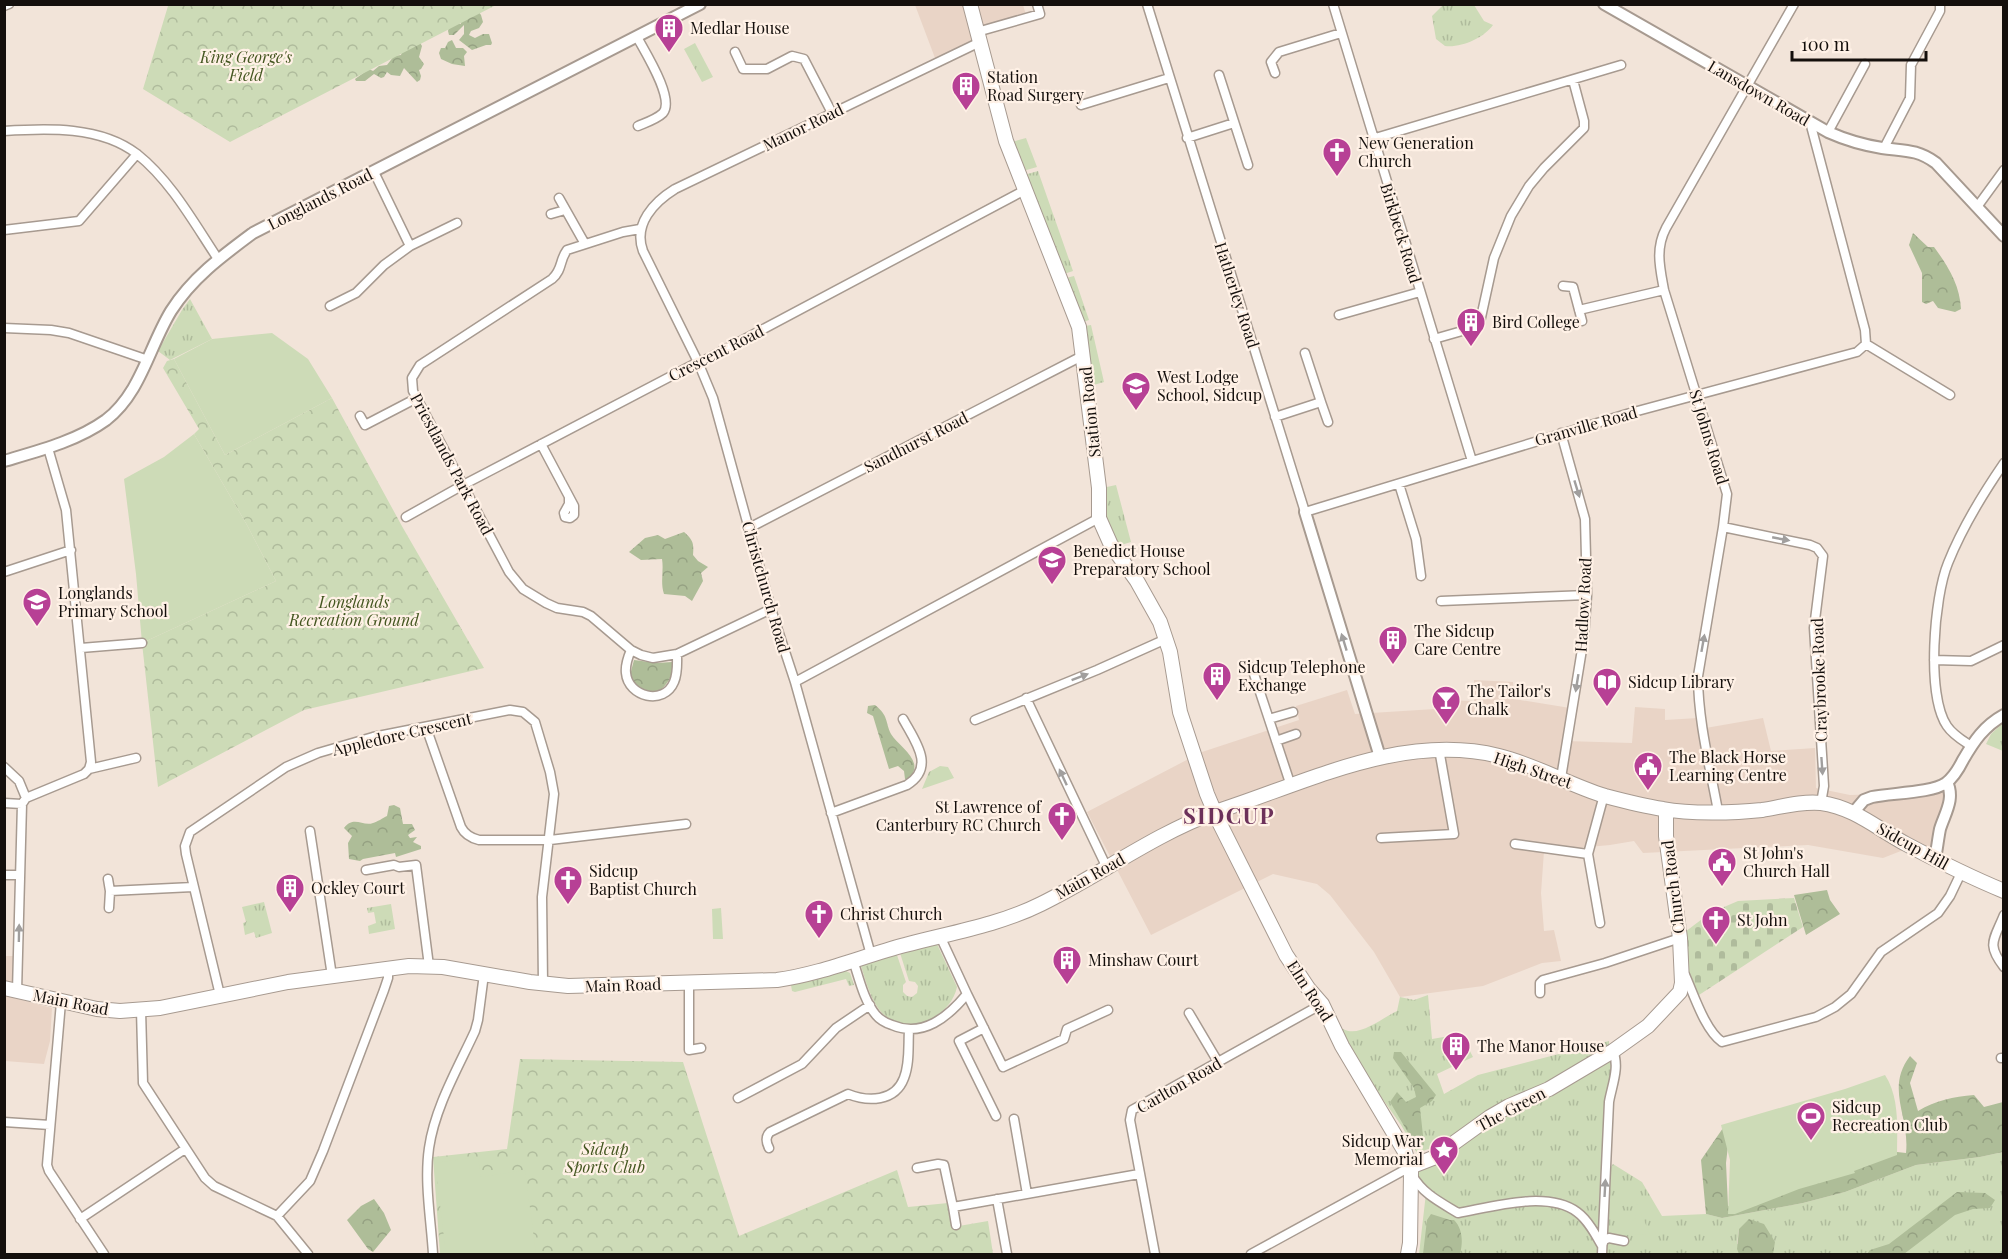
<svg xmlns="http://www.w3.org/2000/svg" width="2008" height="1259" font-family="'Playfair Display',serif">
<style>
.commercial{fill:#e9d4c6}
.grass{fill:url(#grass-tufts);fill-rule:evenodd}
.forest{fill:url(#forest-crowns)}
.cemetery{fill:url(#cemetery-stones)}
.park{fill:url(#park-crowns)}
.garden{fill:#cddbb7}
.lines{fill:none;stroke-linecap:round;stroke-linejoin:round}
.minor-casing{stroke:#a79a90;stroke-width:11}
.tertiary-casing{stroke:#a79a90;stroke-width:14}
.primary-casing{stroke:#a79a90;stroke-width:16}
.minor{stroke:#fff;stroke-width:8}
.tertiary{stroke:#fff;stroke-width:10}
.primary{stroke:#fff;stroke-width:14}
.oneway{fill:#a19f9e}
.labels{text-anchor:middle;stroke-width:4.5;stroke-linejoin:round;paint-order:stroke}
.poi-label{font-size:16px;fill:#140f0c;stroke:#fff1e6;text-anchor:start}
.park-label{font-size:16px;font-style:italic;fill:#445620;stroke:#fff1e6}
.street-label{font-size:16px;fill:#140f0c;stroke:#fff1e6}
.district-label{font-size:22px;font-weight:bold;letter-spacing:1.5px;fill:#6c315a;stroke:#fff1e6}
</style>
<defs>
<pattern id="grass-tufts" width="24" height="20" patternUnits="userSpaceOnUse" patternTransform="scale(1.5)"><rect width="24" height="20" fill="#cddbb7"/><path d="M3 7l-1-3M5 7V3M7 7l1-3M15 17l-1-3M17 17v-4M19 17l1-3" fill="none" stroke="#afbb9c"/></pattern>
<pattern id="forest-crowns" width="20" height="18" patternUnits="userSpaceOnUse" patternTransform="scale(1.5)"><rect width="20" height="18" fill="#aebd98"/><path d="M2 6a3 3 0 1 1 6 0M12 15a3 3 0 1 1 6 0" fill="none" stroke="#95a182"/></pattern>
<pattern id="cemetery-stones" width="16" height="16" patternUnits="userSpaceOnUse" patternTransform="scale(1.5)"><rect width="16" height="16" fill="#cddbb7"/><path d="M2 7V4a2 2 0 0 1 4 0v3zM10 15v-3a2 2 0 0 1 4 0v3z" fill="#afbb9c"/></pattern>
<pattern id="park-crowns" width="20" height="18" patternUnits="userSpaceOnUse" patternTransform="scale(1.5)"><rect width="20" height="18" fill="#cddbb7"/><path d="M2 6a3 3 0 1 1 6 0M12 15a3 3 0 1 1 6 0" fill="none" stroke="#afbb9c"/></pattern>
</defs>
<rect width="100%" height="100%" fill="#f2e4d9"/>
<path class="commercial" d="M915,5H1023L1027,18L985,30L983,35L935,58Z
M1474,680L1513,682L1514,699L1570,708L1565,741L1632,743L1635,707L1665,709V720L1698,718L1700,729L1763,718L1771,751L1815,748L1816,788L1850,795L1941,792L1945,794L1947,803L1931,852L1906,849L1883,858L1808,845L1643,853L1634,841L1610,845L1544,851L1541,893L1544,931L1554,930L1561,961L1542,963L1483,986L1400,997L1374,952L1330,895L1317,884L1273,874L1151,935L1087,812L1202,752L1299,720L1296,706L1347,690L1355,714L1435,709L1442,700L1474,701Z
M5,956H17L14,998L52,1008L50,1041L44,1064L5,1061Z"/>
<path class="grass" d="M1443,5H1474L1484,21L1493,25C1484,38 1461,48 1445,46L1436,39L1432,16Z
M695,43L713,77L702,82L684,49Z
M1026,138L1037,167L1023,171L1012,142Z
M1038,171L1073,271L1064,274L1024,175Z
M1074,276L1089,320L1083,322L1066,278Z
M190,299L212,339L170,360L158,351L182,310Z
M1091,325L1104,382L1090,386L1085,326Z
M1116,485L1131,542L1118,546L1104,511L1102,488Z
M2003,723V751L1986,744L1991,734Z
M940,766L948,767L954,778L922,789L929,772Z
M264,902L272,933L256,938L254,932L245,935L243,923L246,922L242,907Z
M391,904L395,929L369,934L368,926L376,923L374,912L368,913L367,908Z
M937,944L957,987C951,1017 907,1039 882,1013C871,1001 866,982 861,966L862,964L897,955L906,982L903,985V992L907,996L912,997L917,993L918,986L915,982L909,981L900,953Z
M846,971L850,973L854,985L849,986L846,979L795,992L792,991L791,985Z
M1428,995L1432,1039L1461,1034L1473,1057L1437,1074L1444,1094L1478,1075L1609,1041V1053L1613,1051L1608,1108L1607,1172L1613,1164L1642,1182L1662,1216L1706,1214L1722,1218L1803,1203L1845,1192L1916,1165L1980,1157L2003,1152V1254H1419L1426,1193L1410,1167L1440,1145L1417,1153L1401,1125L1335,1032L1343,1029C1359,1038 1382,1018 1397,1011L1400,997L1414,1000ZM1739,1229L1774,1249L1737,1244Z"/>
<path class="forest" d="M478,11L481,15L483,22L479,28L471,31L469,35L475,38L483,34H489L492,43L491,45H486L472,50L459,40L464,34V25L454,35H449L448,31L449,27L457,23L461,24V19Z
M452,40L456,48H463L467,52L464,56L465,66L452,64L441,59L439,53L441,48H445L448,42Z
M419,41L422,46L419,57L424,64L421,69L419,70L421,76L420,80L417,82L404,68L400,76L391,75L387,72L384,77L381,78L374,74L365,81H356L355,79L369,69L373,71L379,66L387,65L394,56L401,55L402,52Z
M1913,233L1928,247H1934C1948,266 1960,285 1961,309L1955,312L1938,308L1933,301L1926,304L1922,302V273L1909,245Z
M684,532C693,540 694,543 693,555L698,561L708,567L701,573L703,581L692,601L685,596L664,594C660,582 664,571 662,559L641,560L629,552L645,538L658,535L665,539Z
M634,660L657,663L672,662C675,674 668,683 660,691C644,694 637,690 630,675Z
M875,705C889,716 885,722 891,734C899,747 927,762 908,779H905L904,771L898,766L889,769L873,716L867,713L868,706Z
M394,805L400,808L403,824H412L415,830L408,835L410,838L417,837L413,842L421,846V849L396,857L395,853L363,859L360,861L349,859L348,843L352,836L344,828C354,815 363,827 373,823C377,822 383,818 387,816L389,806Z
M1827,890L1830,900L1840,914L1806,935L1794,895Z
M1394,1052H1401L1436,1095L1432,1101L1420,1108L1424,1145L1417,1148L1390,1102L1397,1092L1406,1102L1416,1097L1414,1088L1393,1058Z
M1910,1056L1917,1063L1910,1083L1918,1111C1936,1100 1953,1097 1974,1095L1984,1107L2003,1102V1152L1980,1157L1916,1165L1845,1192L1803,1203L1722,1218L1706,1214L1701,1160L1723,1128H1730L1726,1163L1728,1206H1755L1796,1179L1897,1152L1906,1153C1910,1116 1885,1089 1910,1056Z
M1957,1192L1985,1193L1995,1200L1990,1208L1973,1209L1955,1215L1904,1254H1867L1870,1250L1889,1244Z
M374,1199L384,1213L391,1230L373,1252L368,1249L347,1220L361,1206Z
M1431,1214L1450,1220H1454C1463,1229 1463,1243 1460,1254H1423L1427,1220Z
M1749,1219L1764,1224L1775,1242L1773,1254H1739L1737,1249L1739,1229Z"/>
<path class="cemetery" d="M1794,898L1803,927L1699,995L1688,976L1685,932L1710,913L1738,901Z"/>
<path class="park" d="M164,5H496L230,142L143,89L168,6Z
M174,359L225,455L332,398L403,528L484,668L304,710L158,787L142,643L276,581L247,525L194,434L199,429L163,368L167,361Z
M520,1059L683,1062L739,1236L897,1170L908,1207L948,1203L953,1227L988,1221L993,1254H440L433,1157L507,1149Z"/>
<path class="garden" d="M272,333L308,359L332,398L225,455L174,359L212,339Z
M194,434L247,525L276,581L142,643L136,574L124,479L164,457Z
M721,908L723,939H713L712,909Z
M1885,1075C1900,1098 1897,1129 1897,1155L1854,1171L1855,1173L1799,1189L1735,1214H1728L1730,1160L1721,1125L1845,1089Z
M478,1157L481,1177L525,1170L536,1254H446L435,1163Z
M1626,1200H1635L1650,1234L1626,1235V1229H1632V1222L1636,1217L1635,1206L1625,1207Z"/>
<g class="lines">
<g class="minor-casing">
<path id="minor" d="M1147,4L1305,512L1630,413L1857,352L1866,344
M1333,4L1472,461
M4,6L9,4
M977,32L1040,14L1037,4
M637,37C645,52 675,99 663,113C657,119 645,123 638,126
M735,52L743,69H767L792,56L804,59L832,113
M1275,73L1271,62L1279,52L1341,33
M1219,75L1248,165
M1081,105L1169,78
M1810,122L1865,330L1866,344
M4,131C47,128 101,126 137,154C171,181 194,223 218,259
M1828,132L1865,64
M1187,138L1234,123
M1372,139L1621,65
M1884,148L1910,98L1911,65L1940,11V4
M559,198L585,244
M1977,207L2004,170
M551,214L565,210
M640,229L623,232L567,250C559,261 563,269 552,279L420,365L412,378L413,391L509,572L523,589L546,603L557,608L583,612L591,616L631,650L641,655L653,658L677,654L771,609
M4,230L79,221L137,154
M410,246L457,223
M1563,286L1573,287L1582,321
M330,306L356,293L384,265L410,246L374,172
M1579,310L1664,290
M1339,315L1420,292
M4,328L51,330L69,333L148,360
M1434,339L1476,327L1480,322L1494,258L1511,216L1529,186L1544,168L1584,128V121L1573,80
M1866,344L1950,395
M1321,402L1328,422
M360,416L365,425L415,399
M1275,417L1321,402L1305,353
M1561,433L1585,519L1587,595L1584,637L1561,778
M541,444L574,506V515L570,518L565,517L564,513L569,504V498
M1399,484L1416,539L1421,576
M406,517L463,485L698,362L703,361L1025,190
M1723,527L1810,545L1817,548L1823,556L1814,628L1824,786L1821,803
M749,528L1084,355
M4,572L71,550
M1441,601L1587,595
M81,648L142,643
M631,650C628,657 625,665 626,673C628,697 664,706 674,682C678,673 677,663 677,654
M1934,660L1971,661L2004,645
M1252,668L1291,786
M795,682L1099,518
M1026,698L1107,868
M1269,719L1293,712
M975,720L1097,670L1166,639
M426,727L461,827C465,835 471,838 479,840H550L686,824
M1276,741L1296,734
M1971,746C1962,740 1953,735 1947,726C1926,695 1934,597 1948,563C1962,528 1982,495 2004,463
M4,767L19,781L26,798
M89,769L136,758
M4,803L22,804
M1718,811C1710,767 1698,721 1698,676L1723,527L1727,494L1664,290C1660,268 1655,249 1666,228L1794,4
M831,813L907,785C936,767 915,741 903,719
M310,831L332,976
M1381,838L1454,834L1439,749
M1515,844L1588,854
M366,870L394,865L399,867L416,865L429,966
M4,875H19
M108,879L110,891
M109,908L110,891L193,887
M2004,915C1994,940 1986,944 2004,967
M1600,923L1588,854L1604,795
M871,955L795,682L771,609L713,398L698,362L643,251C633,224 654,202 675,189L980,42
M853,960C859,978 864,1001 876,1015C880,1020 886,1023 892,1025C923,1038 948,1017 967,994L940,936
M1685,975C1694,995 1705,1030 1722,1042L1816,1017L1835,1007L1851,994L1881,952L1938,913L1950,896L1961,873
M689,983V1050L701,1048
M17,991L22,804L26,798L84,774L89,769L91,762L66,510L48,448
M1540,993V983L1543,980L1605,963L1680,938
M967,994L1003,1067L1064,1039L1067,1029L1108,1010
M220,995L186,854L185,846L190,832L286,767L318,753L373,737L510,710L523,712L535,722L550,772L554,794L542,897L543,984
M61,1002L47,1165L49,1171L104,1254
M141,1010L143,1083L205,1178L214,1186L277,1216L308,1254
M1189,1013L1218,1062
M984,1028L959,1041L996,1116
M2001,1058H2004
M738,1098L802,1064L836,1028L870,1005
M1014,1119L1027,1194
M4,1122L50,1125
M769,1148C766,1142 765,1137 770,1132L848,1094C868,1102 895,1102 904,1078C910,1063 908,1045 909,1030
M917,1168L938,1164L944,1165L953,1207
M1412,1175C1423,1194 1440,1202 1458,1213C1492,1207 1547,1190 1577,1212C1588,1220 1596,1235 1602,1246
M997,1199L1007,1254
M277,1216L310,1181L323,1151L384,990L388,978V968
M80,1219L185,1149
M956,1225L953,1207L1139,1174
M1602,1246L1604,1240L1609,1238L1624,1241
M433,1254C431,1220 424,1182 429,1148C435,1107 458,1068 475,1031L478,1020L484,974
M1155,1254L1130,1120L1132,1110L1322,1004
M1251,1254L1410,1167
M1602,1254L1609,1102C1612,1085 1620,1067 1613,1051"/>
</g>
<g class="tertiary-casing">
<path id="tertiary" d="M1604,4L1828,132C1846,140 1863,145 1882,148C1904,151 1917,149 1936,163L2004,236
M4,461C38,451 77,441 106,420C141,393 149,347 171,311C192,278 222,256 253,233L700,4
M1305,512L1380,757
M1853,813L1864,800L1872,797C1891,793 1932,793 1946,783C1954,777 1959,768 1963,760C1974,741 1984,726 2004,715
M1935,859C1937,849 1938,839 1940,829C1945,813 1955,799 1947,782"/>
</g>
<g class="primary-casing">
<path id="primary" d="M970,4L1006,141L1079,327L1099,488V518L1111,545L1137,581L1160,622L1170,652L1180,712L1207,794L1218,820L1286,955L1308,988L1322,1004L1342,1046L1405,1152L1411,1172L1410,1243L1408,1254
M4,988L97,1009L120,1011L160,1008L288,982L409,966L443,967L530,982L568,986L777,980C821,974 863,956 905,945C950,933 999,925 1041,904C1100,875 1153,835 1215,812C1306,783 1402,732 1499,756C1536,765 1569,785 1605,796C1624,801 1644,806 1663,809C1689,814 1735,813 1762,810C1781,807 1801,801 1821,803C1853,807 1878,829 1906,844C1938,861 1970,877 2004,891
M1410,1167L1433,1158L1490,1117L1509,1106L1549,1089L1613,1051L1648,1026L1680,992L1682,983L1680,938L1666,836V810"/>
</g>
<use href="#minor" class="minor"/>
<use href="#tertiary" class="tertiary"/>
<use href="#primary" class="primary"/>
</g>
<defs><path id="oneway-solid" d="M-6-.8H1V-3.2L6.5 0L1 3.2V.8H-6Z" transform="scale(1.5)"/></defs>
<g class="oneway">
<use href="#oneway-solid" transform="translate(1577 489) rotate(73)"/>
<use href="#oneway-solid" transform="translate(1781 539) rotate(11)"/>
<use href="#oneway-solid" transform="translate(1344 642) rotate(-107)"/>
<use href="#oneway-solid" transform="translate(1703 643) rotate(-80)"/>
<use href="#oneway-solid" transform="translate(1080 677) rotate(-21)"/>
<use href="#oneway-solid" transform="translate(1577 683) rotate(99)"/>
<use href="#oneway-solid" transform="translate(1822 766) rotate(86)"/>
<use href="#oneway-solid" transform="translate(1063 777) rotate(-115)"/>
<use href="#oneway-solid" transform="translate(19 933) rotate(-89)"/>
<use href="#oneway-solid" transform="translate(1605 1188) rotate(-87)"/>
</g>
<defs>
<g id="building-pin" transform="scale(1.5)"><path d="M0 17L-7.5 6A9.5 9.5 0 1 1 7.5 6Z" fill="#b74095" stroke="#fff1e6"/><path d="M-4-6H4V6H1V3H-1V6H-4ZM-2.5-4.3h1.7v1.8h-1.7ZM.8-4.3h1.7v1.8H.8ZM-2.5-1h1.7V.8h-1.7ZM.8-1h1.7V.8H.8Z" fill="#fff"/></g>
<g id="church-pin" transform="scale(1.5)"><path d="M0 17L-7.5 6A9.5 9.5 0 1 1 7.5 6Z" fill="#b74095" stroke="#fff1e6"/><path d="M-1.2-6h2.4v3.5h3.3v2.4h-3.3V6h-2.4V-.1h-3.3v-2.4h3.3Z" fill="#fff"/></g>
<g id="school-pin" transform="scale(1.5)"><path d="M0 17L-7.5 6A9.5 9.5 0 1 1 7.5 6Z" fill="#b74095" stroke="#fff1e6"/><path d="M0-5L7-2L0 1L-7-2ZM-4 1L0 2.5L4 1V4Q0 6-4 4Z" fill="#fff"/></g>
<g id="library-pin" transform="scale(1.5)"><path d="M0 17L-7.5 6A9.5 9.5 0 1 1 7.5 6Z" fill="#b74095" stroke="#fff1e6"/><path d="M-6-4Q-3-5.5-.7-3.5V5Q-3 3-6 4ZM6-4Q3-5.5 .7-3.5V5Q3 3 6 4Z" fill="#fff"/></g>
<g id="bar-pin" transform="scale(1.5)"><path d="M0 17L-7.5 6A9.5 9.5 0 1 1 7.5 6Z" fill="#b74095" stroke="#fff1e6"/><path d="M-6-5H6L.8 .8V4.5H3.5V6h-7V4.5H-.8V.8Z" fill="#fff"/></g>
<g id="civic-pin" transform="scale(1.5)"><path d="M0 17L-7.5 6A9.5 9.5 0 1 1 7.5 6Z" fill="#b74095" stroke="#fff1e6"/><path d="M-.6-6.5H3V-4.5H.6V-3L4-1V1h2V6H-6V1h2V-1L-.6-3ZM-1.2 2.5V6h2.4V2.5Z" fill="#fff"/></g>
<g id="stadium-pin" transform="scale(1.5)"><path d="M0 17L-7.5 6A9.5 9.5 0 1 1 7.5 6Z" fill="#b74095" stroke="#fff1e6"/><path d="M0-5a6.5 5 0 1 0 0 10a6.5 5 0 1 0 0-10ZM-3.5-1.8h7v3.6h-7Z" fill="#fff"/></g>
<g id="sight-pin" transform="scale(1.5)"><path d="M0 17L-7.5 6A9.5 9.5 0 1 1 7.5 6Z" fill="#b74095" stroke="#fff1e6"/><path d="M0-6L1.8-2.2L6-1.7L2.9 1.2L3.7 5.4L0 3.3L-3.7 5.4L-2.9 1.2L-6-1.7L-1.8-2.2Z" fill="#fff"/></g>
</defs>
<g fill-rule="evenodd">
<use href="#building-pin" x="669" y="28"/>
<use href="#building-pin" x="966" y="86"/>
<use href="#church-pin" x="1337" y="152"/>
<use href="#building-pin" x="1471" y="322"/>
<use href="#school-pin" x="1136" y="386"/>
<use href="#school-pin" x="1052" y="560"/>
<use href="#school-pin" x="37" y="602"/>
<use href="#building-pin" x="1393" y="640"/>
<use href="#building-pin" x="1217" y="676"/>
<use href="#library-pin" x="1607" y="682"/>
<use href="#bar-pin" x="1446" y="700"/>
<use href="#civic-pin" x="1648" y="766"/>
<use href="#church-pin" x="1062" y="816"/>
<use href="#civic-pin" x="1722" y="862"/>
<use href="#church-pin" x="568" y="880"/>
<use href="#building-pin" x="290" y="888"/>
<use href="#church-pin" x="819" y="914"/>
<use href="#church-pin" x="1716" y="920"/>
<use href="#building-pin" x="1067" y="960"/>
<use href="#building-pin" x="1456" y="1046"/>
<use href="#stadium-pin" x="1811" y="1116"/>
<use href="#sight-pin" x="1444" y="1150"/>
</g>
<g class="labels">
<g class="poi-label">
<text x="690" y="34">Medlar House</text>
<text x="987" y="83">Station<tspan x="987" dy="18">Road Surgery</tspan></text>
<text x="1358" y="149">New Generation<tspan x="1358" dy="18">Church</tspan></text>
<text x="1492" y="328">Bird College</text>
<text x="1157" y="383">West Lodge<tspan x="1157" dy="18">School, Sidcup</tspan></text>
<text x="1073" y="557">Benedict House<tspan x="1073" dy="18">Preparatory School</tspan></text>
<text x="58" y="599">Longlands<tspan x="58" dy="18">Primary School</tspan></text>
<text x="1414" y="637">The Sidcup<tspan x="1414" dy="18">Care Centre</tspan></text>
<text x="1238" y="673">Sidcup Telephone<tspan x="1238" dy="18">Exchange</tspan></text>
<text x="1628" y="688">Sidcup Library</text>
<text x="1467" y="697">The Tailor's<tspan x="1467" dy="18">Chalk</tspan></text>
<text x="1669" y="763">The Black Horse<tspan x="1669" dy="18">Learning Centre</tspan></text>
<text x="1041" y="813" text-anchor="end">St Lawrence of<tspan x="1041" dy="18">Canterbury RC Church</tspan></text>
<text x="1743" y="859">St John's<tspan x="1743" dy="18">Church Hall</tspan></text>
<text x="589" y="877">Sidcup<tspan x="589" dy="18">Baptist Church</tspan></text>
<text x="311" y="894">Ockley Court</text>
<text x="840" y="920">Christ Church</text>
<text x="1737" y="926">St John</text>
<text x="1088" y="966">Minshaw Court</text>
<text x="1477" y="1052">The Manor House</text>
<text x="1832" y="1113">Sidcup<tspan x="1832" dy="18">Recreation Club</tspan></text>
<text x="1423" y="1147" text-anchor="end">Sidcup War<tspan x="1423" dy="18">Memorial</tspan></text>
</g>
<g class="park-label">
<text x="246" y="63">King George's<tspan x="246" dy="18">Field</tspan></text>
<text x="354" y="608">Longlands<tspan x="354" dy="18">Recreation Ground</tspan></text>
<text x="605" y="1155">Sidcup<tspan x="605" dy="18">Sports Club</tspan></text>
</g>
<g class="street-label">
<text transform="translate(1759 93) rotate(30)" y="6">Lansdown Road</text>
<text transform="translate(803 127) rotate(-26)" y="6">Manor Road</text>
<text transform="translate(320 199) rotate(-27)" y="6">Longlands Road</text>
<text transform="translate(1401 233) rotate(73)" y="6">Birkbeck Road</text>
<text transform="translate(1237 295) rotate(72)" y="6">Hatherley Road</text>
<text transform="translate(716 353) rotate(-27)" y="6">Crescent Road</text>
<text transform="translate(1090 412) rotate(-96)" y="6">Station Road</text>
<text transform="translate(1586 426) rotate(-16)" y="6">Granville Road</text>
<text transform="translate(1709 437) rotate(73)" y="6">St Johns Road</text>
<text transform="translate(916 442) rotate(-27)" y="6">Sandhurst Road</text>
<text transform="translate(452 464) rotate(62)" y="6">Priestlands Park Road</text>
<text transform="translate(766 587) rotate(74)" y="6">Christchurch Road</text>
<text transform="translate(1583 605) rotate(-87)" y="6">Hadlow Road</text>
<text transform="translate(1819 680) rotate(-92)" y="6">Craybrooke Road</text>
<text transform="translate(402 734) rotate(-13)" y="6">Appledore Crescent</text>
<text transform="translate(1533 770) rotate(19)" y="6">High Street</text>
<text transform="translate(1913 846) rotate(29)" y="6">Sidcup Hill</text>
<text transform="translate(1090 876) rotate(-29)" y="6">Main Road</text>
<text transform="translate(1673 887) rotate(-97)" y="6">Church Road</text>
<text transform="translate(623 985) rotate(-2)" y="6">Main Road</text>
<text transform="translate(1310 991) rotate(57)" y="6">Elm Road</text>
<text transform="translate(71 1002) rotate(11)" y="6">Main Road</text>
<text transform="translate(1179 1085) rotate(-30)" y="6">Carlton Road</text>
<text transform="translate(1511 1109) rotate(-28)" y="6">The Green</text>
</g>
<g class="district-label">
<text x="1229" y="824">SIDCUP</text>
</g>
</g>
<rect width="2008" height="1259" fill="none" stroke="#140f0c" stroke-width="12"/>
<path d="M1792 51v9h134v-9" fill="none" stroke="#140f0c" stroke-width="3"/>
<text x="1801" y="51" font-size="18" fill="#140f0c" stroke="#fff1e6" stroke-width="4.5" paint-order="stroke">100 m</text>
</svg>
